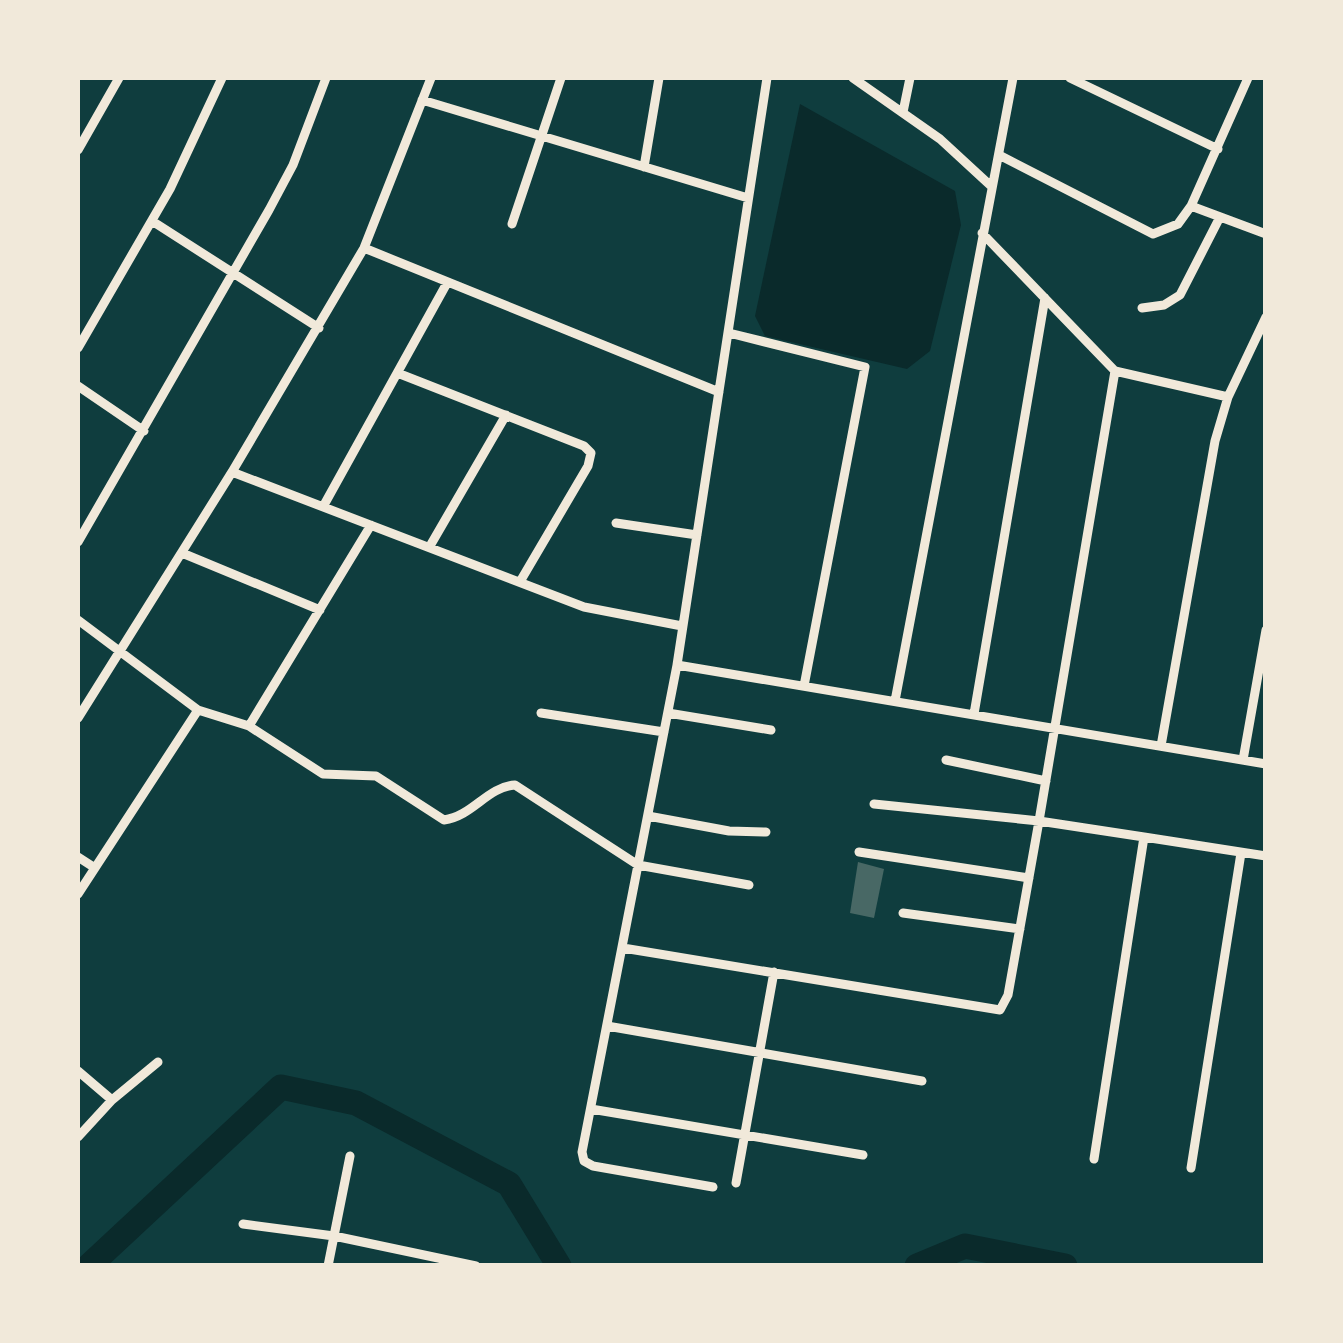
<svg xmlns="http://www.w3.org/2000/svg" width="1343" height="1343" font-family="'Titillium Web',sans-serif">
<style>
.water{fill:#0a2a2b}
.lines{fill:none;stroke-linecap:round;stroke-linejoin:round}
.river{stroke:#0a2a2b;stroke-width:25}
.building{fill:#486865}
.minor{stroke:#f1e9da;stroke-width:9}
</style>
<rect width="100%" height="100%" fill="#0f3d3e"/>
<path class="water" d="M800,104L955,191L961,225L930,351L907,369L765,336L755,316Z"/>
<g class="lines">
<path class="river" d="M89,1266L281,1087L356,1103L509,1184L559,1266
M917,1266L965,1246L1065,1266"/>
</g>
<path class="building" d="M858,862L884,869L874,918L850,913Z"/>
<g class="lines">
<path class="minor" d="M767,78L677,665L1266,764
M853,78L940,139L991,186
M1070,78L1218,149
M1248,78L1191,206L1266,234
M422,100L748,198
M903,112L910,78
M78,150L119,78
M1001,156L1153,234L1178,224L1191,206
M644,167L659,78
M152,221L319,328
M512,224L561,78
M982,233L1115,371L1039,821L1144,837
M364,248L719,392
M1142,308L1164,305L1180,295L1220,217
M729,333L865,367L804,686
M78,348L170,189L222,78
M1115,371L1228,397
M400,374L584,446L591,453L588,466L521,580
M78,386L144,431
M232,472L584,607L682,626
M324,505L447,283
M616,523L697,535
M78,542L269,210L293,165L326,78
M430,546L506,415
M182,553L320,610
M78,620L198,710L249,726L323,774L376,776L444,820C473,816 487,787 515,785L638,865L749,885
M677,665L582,1152L584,1161L593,1166L713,1187
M895,701L1013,78
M541,713L664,732
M668,713L771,730
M974,714L1045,298
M78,718L232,472L364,248L431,78
M249,726L371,525
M1161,746L1215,441L1228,397L1266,317
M946,760L1046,781
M1243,760L1266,630
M648,816L729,831L766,832
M859,852L1029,878
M78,857L95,868
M78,894L198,710
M903,913L1020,929
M623,948L1000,1010L1008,995L1039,821L874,804
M607,1026L922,1081
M78,1071L112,1100
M591,1109L863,1155
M78,1137L112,1100L158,1062
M1094,1159L1144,837L1266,856
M1191,1168L1241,853
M736,1183L774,972
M243,1224L334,1236L476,1266
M328,1266L350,1156"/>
</g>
<rect width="1343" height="1343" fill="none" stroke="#f1e9da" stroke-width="160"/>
</svg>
